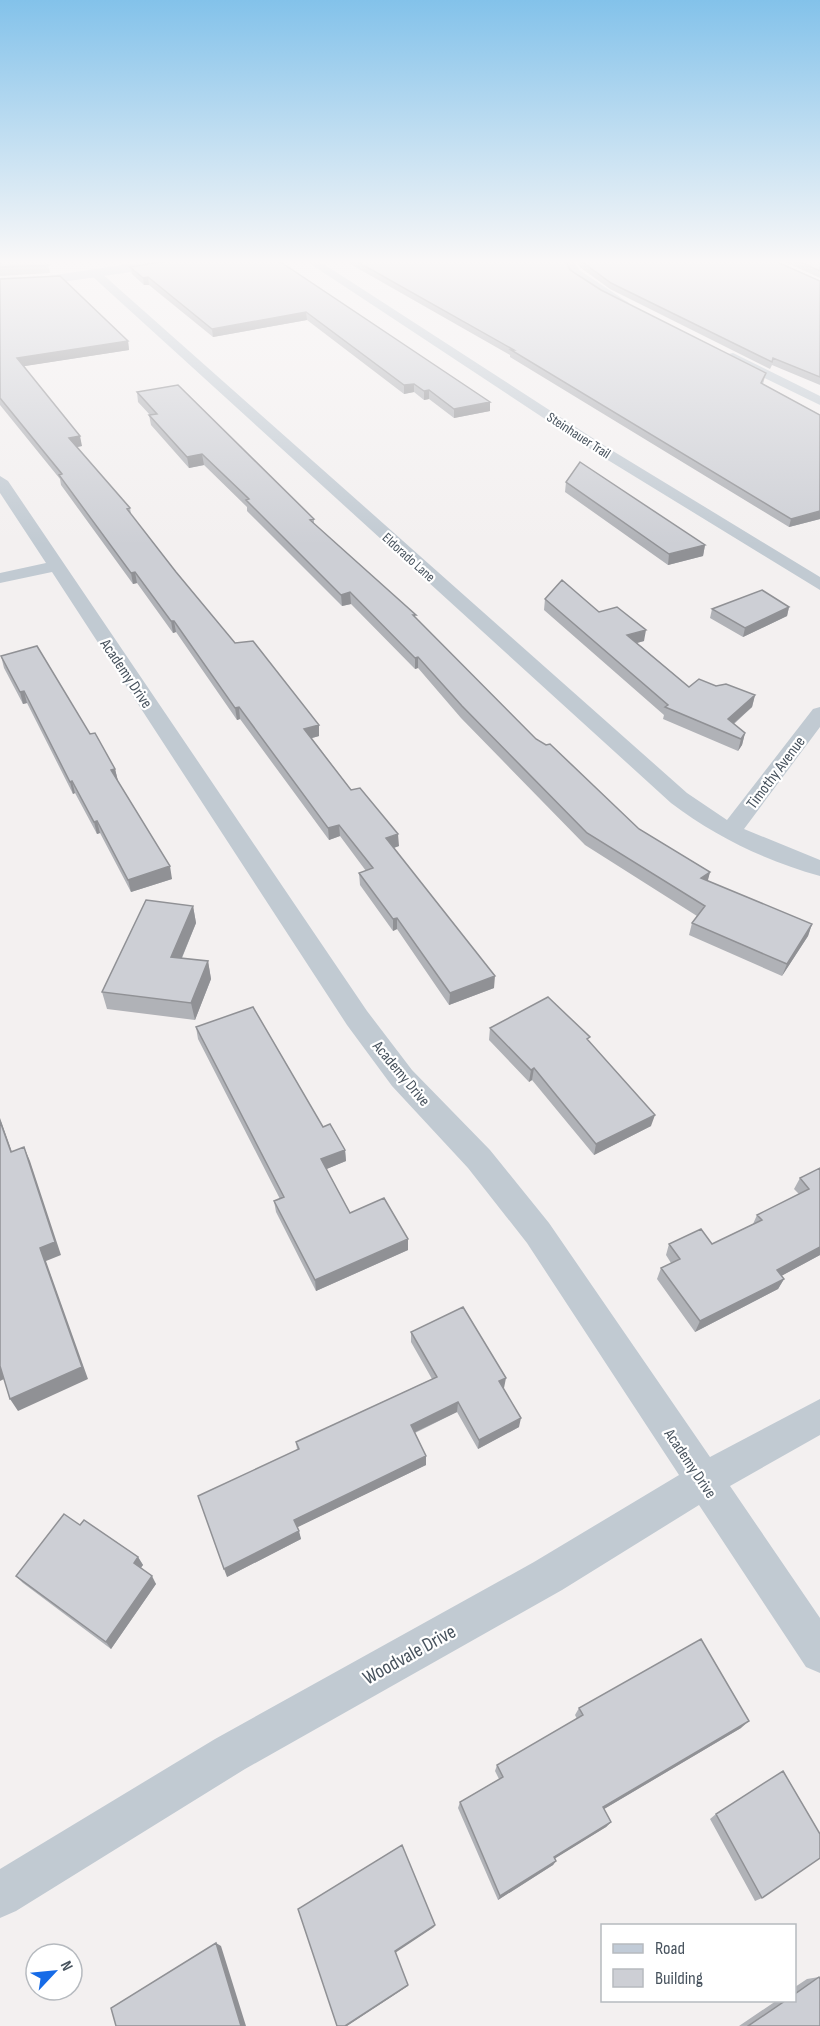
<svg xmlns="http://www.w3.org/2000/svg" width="820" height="2026" font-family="'Sofia Sans Condensed',sans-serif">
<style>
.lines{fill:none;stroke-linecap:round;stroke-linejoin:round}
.street{fill:#c1cad2;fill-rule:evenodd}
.secondary{fill:#c1cbd7;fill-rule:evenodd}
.wall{fill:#b0b2b7}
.shaded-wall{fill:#909195}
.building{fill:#cdcfd5;stroke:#909195;stroke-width:1.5}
.labels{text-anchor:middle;stroke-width:4.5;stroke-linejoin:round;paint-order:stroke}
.far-street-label{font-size:14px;fill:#48535e;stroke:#fff}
.street-label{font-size:16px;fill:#48535e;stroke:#fff}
.near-street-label{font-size:20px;fill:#48535e;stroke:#fff}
</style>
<rect width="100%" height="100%" fill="#f3f0f0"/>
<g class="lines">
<path class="street" d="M306,261H319L608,448L820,577V590L598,454Z
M563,261H574L579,270L629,303L619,306L571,274Z
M92,272H100L687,793L727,820L813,709L820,707V727L744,829L820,860V876C766,861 716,837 671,803L92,276Z
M733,353L820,396V405L728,360V354Z
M0,476L8,481L367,1011L412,1070L490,1150L549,1223L710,1457L820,1399V1435L730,1486L820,1618V1673L806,1667L699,1505L562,1590L245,1769L16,1911L0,1918V1869L215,1739L534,1562L679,1475L527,1243L468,1168L392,1086L347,1025L52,572L0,583V573L46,563L0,493Z"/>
<path class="secondary" d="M149,261H186L180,265L48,284L0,286V278L48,276Z"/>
</g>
<path class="wall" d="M0,261L48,265L50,273L0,276Z
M279,261L490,411L454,418L429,399L424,400L414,392L404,394L307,320L213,337L149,285H144L132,274L130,267Z
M345,261H566L570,270L601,290L766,373L763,384L820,415V519L789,527L510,357V355Z
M576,261H775L820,281V385L772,365L770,369L610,289L581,268Z
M783,261H820V278Z
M0,279L128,341L129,350L24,366L82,446L77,447L130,508L131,514L176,572L235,643L319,736L312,738L351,790L399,846L394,848L494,988L449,1005L397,929L393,931L360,885L359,873L366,871L340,836L329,840L240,719L237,720L176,632L173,633L137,583L133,584L61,485L60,479L0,405Z
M137,392L314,519V524L416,618L536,739L639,829L710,872L707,881L812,924L808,936L782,976L689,935L692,923L697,916L585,845L461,718L418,668L415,669L351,604L342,606L247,511V507L204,465L189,468L151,425L149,415H150L138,402Z
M566,482L705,545L703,556L668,565L565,492Z
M545,599L599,612L644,641L637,643L689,687L716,686L755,695L752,707L734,724L745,733L742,745L738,751L663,719L664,715L544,610Z
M789,607L787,616L743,637L710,618L712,609Z
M1,656L90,734L115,769L118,781L172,879L131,892L100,833L97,834L75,793L73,794L27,703L23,704L4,668Z
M193,906L196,923L182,958L208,961L211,979L195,1020L107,1009L102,992Z
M196,1027L323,1127L345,1150L346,1161L326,1169L350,1213L408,1250L316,1291L276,1212L274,1201L280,1199L198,1039Z
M490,1028L589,1041L651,1126L594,1155L532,1080L529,1082L489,1040Z
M820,1168V1255L781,1276L784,1279L778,1289L695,1332L657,1279L661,1268L671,1263L666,1255L669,1244H712L753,1224L757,1215L799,1194L794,1189L800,1178Z
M411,1332L504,1388H503L519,1427L478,1449L457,1412L415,1433L426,1456V1465L297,1527L301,1539L227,1577L297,1449L296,1442L432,1379L411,1342Z
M80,1525L138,1557L143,1565L141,1568L156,1584L111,1649L23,1583L16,1576Z
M579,1708L741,1728L604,1809L611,1822L606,1827L555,1858L556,1861L553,1865L498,1900L458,1808L460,1802L499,1779L495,1771L497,1765L577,1719L575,1715Z
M716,1814L762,1898L755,1901L710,1819Z
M819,1977L820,2026H739L776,2001H795V1987L807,1979Z"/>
<path class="shaded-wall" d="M148,277L149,285H144L143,278Z
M306,312L307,320L213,337L212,329Z
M128,341L129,350L19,367L17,358Z
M414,384V392L404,394V385Z
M429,390V399L424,400V391Z
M490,402V411L454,418V409Z
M80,436L82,446L72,448L69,438Z
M202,454L204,465L189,468L187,457Z
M820,511V519L789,527L791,519Z
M705,545L703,556L668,565L669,554Z
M135,572L137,583L133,584L131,573Z
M350,592L351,604L342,606L341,595Z
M789,607L787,616L743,637L745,628Z
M171,621H174L176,632L173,633Z
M646,630L644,641L625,646L627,635Z
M418,657V668L415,669V658Z
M24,691L27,703L23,704L20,692Z
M755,695L752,707L725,731L728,719Z
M239,707L240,719L237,720L235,708Z
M319,725V736L305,740L304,729Z
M745,733L742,745L738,751L741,739Z
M115,769L118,781L111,770Z
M72,781L75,793L73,794L70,782Z
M97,821L100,833L97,834L94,822Z
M339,825L340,836L329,840L328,828Z
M398,834L399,846L387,850L386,838Z
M170,866L172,879L131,892L128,880Z
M710,872L707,884L701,878Z
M193,906L196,923L175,974L171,957Z
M397,918V929L393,931V919Z
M812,924L808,936L782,976L787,964Z
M208,961L211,979L195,1020L191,1003Z
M495,976L494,988L449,1005L450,993Z
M534,1068L532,1080L529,1082L531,1070Z
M655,1115L651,1126L594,1155L596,1144Z
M0,1118L17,1166L11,1152L0,1121Z
M24,1147L30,1161L61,1255L46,1261L88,1379L18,1411L10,1399L40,1248Z
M345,1150L346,1161L322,1171L321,1159Z
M408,1239V1250L316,1291L315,1280Z
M820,1247V1255L772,1281L777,1270Z
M784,1279L778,1289L695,1332L700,1321Z
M1,1365L8,1377L0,1381V1366Z
M506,1378L504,1388L498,1391L499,1381Z
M458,1402L457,1412L411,1434V1425Z
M521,1418L519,1427L478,1449L479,1440Z
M426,1456V1465L296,1528L294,1520Z
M299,1531L301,1539L227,1577L224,1569Z
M138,1557L143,1565L138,1571L134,1563Z
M152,1576L156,1584L111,1649L106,1642Z
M749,1721L741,1728L599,1812L603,1807Z
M611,1822L606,1827L551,1861L554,1857Z
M556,1861L553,1865L498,1900L500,1896Z
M435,1925L434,1927L395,1953V1951Z
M216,1943L221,1946L246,2026H241Z
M408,1985V1986L347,2026H345Z"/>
<path class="building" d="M0,261H44L48,265L0,267Z
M168,261H279L490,402L454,409L429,390L424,391L414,384L404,385L306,312L212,329L148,277L143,278L130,267Z
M356,261H566L570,270L601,290L766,373L761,383L820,415V511L791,519L511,350H514Z
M581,261H775L820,281V377L773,358L772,362L611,283Z
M799,261H820V271Z
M60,276L128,341L17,358L80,436L69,438L130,508L127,509L176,572L235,643L253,641L319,725L304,729L351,790L360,788L398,834L386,838L495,976L450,993L397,918L393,919L359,873L373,868L339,825L328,828L239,707L235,708L174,621H171L135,572L131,573L59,475L62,474L0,398V279Z
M178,385L314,519L310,520L416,615H413L536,739L546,745L550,744L639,829L710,872L701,878L812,924L787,964L692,923L705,906L587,833L462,706L418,657L415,658L350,592L341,595L246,500L249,499L202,454L187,457L149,415L157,414L137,392Z
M580,462L705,545L669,554L566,482Z
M562,580L599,612L617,607L646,630L627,635L689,687L699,679L716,686L726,684L755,695L728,719L745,733L741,739L665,707L668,705L545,599Z
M762,590L789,607L745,628L712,609Z
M37,646L90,734L95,733L115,769L111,770L170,866L128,880L97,821L94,822L72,781L70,782L24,691L20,692L1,656Z
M146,900L193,906L171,957L208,961L191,1003L102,992Z
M548,997L590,1037L587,1039L655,1115L596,1144L534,1068L531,1070L490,1028Z
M253,1007L323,1127L330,1124L345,1150L321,1159L350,1213L384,1198L408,1239L315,1280L274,1201L284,1197L196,1027Z
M0,1121L11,1152L24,1147L55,1242L40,1248L82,1367L10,1399L0,1366Z
M820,1168V1247L777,1270L784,1279L700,1321L661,1268L680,1259L669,1244L701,1229L712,1244L762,1220L757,1215L809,1189L800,1178Z
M463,1307L506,1378L499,1381L521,1418L479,1440L458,1402L411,1425L426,1456L294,1520L299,1531L224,1569L198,1496L299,1449L296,1442L437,1377L411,1332Z
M64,1514L80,1525L84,1520L138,1557L134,1563L152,1576L106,1642L16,1576Z
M701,1639L749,1721L603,1807L611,1822L554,1857L556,1861L500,1896L460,1802L503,1777L497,1765L583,1715L579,1708Z
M783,1771L820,1834V1858L762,1898L716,1814Z
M402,1845L435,1925L395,1951L408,1985L345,2026H337L298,1909Z
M216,1943L241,2026H116L111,2008Z
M819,1977L820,1979V2026H748L785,2001H795V1994Z"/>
<linearGradient id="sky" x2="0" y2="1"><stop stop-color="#83c2ea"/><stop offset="0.48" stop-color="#faf8f8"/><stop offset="1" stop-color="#faf8f8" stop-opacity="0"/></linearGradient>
<rect width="820" height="545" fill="url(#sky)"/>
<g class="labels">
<g class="far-street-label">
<text transform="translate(579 435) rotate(33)" y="5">Steinhauer Trail</text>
<text transform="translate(409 557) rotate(42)" y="5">Eldorado Lane</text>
</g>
<g class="street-label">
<text transform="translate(127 673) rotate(56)" y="6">Academy Drive</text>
<text transform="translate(775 772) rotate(-53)" y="6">Timothy Avenue</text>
<text transform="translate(402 1073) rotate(50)" y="6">Academy Drive</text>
<text transform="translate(691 1463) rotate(56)" y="6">Academy Drive</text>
</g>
<g class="near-street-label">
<text transform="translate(409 1654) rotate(-29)" y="7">Woodvale Drive</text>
</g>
</g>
<rect x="601" y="1924" width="195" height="78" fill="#ffffff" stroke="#b6babf" stroke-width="1.5"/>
<rect x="613" y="1944" width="30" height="9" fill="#c1cbd7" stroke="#b6babf" stroke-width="1.5"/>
<text x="655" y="1954" font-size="18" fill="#48535e">Road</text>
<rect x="613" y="1969" width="30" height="18" fill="#cdcfd5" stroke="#b6babf" stroke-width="1.5"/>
<text x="655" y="1984" font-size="18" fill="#48535e">Building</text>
<g transform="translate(54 1972) rotate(64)"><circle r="28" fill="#ffffff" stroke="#b6babf" stroke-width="1.5"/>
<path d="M0-4.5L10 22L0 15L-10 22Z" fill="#166be7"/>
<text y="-9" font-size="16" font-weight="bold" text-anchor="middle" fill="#48535e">N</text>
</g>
</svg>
